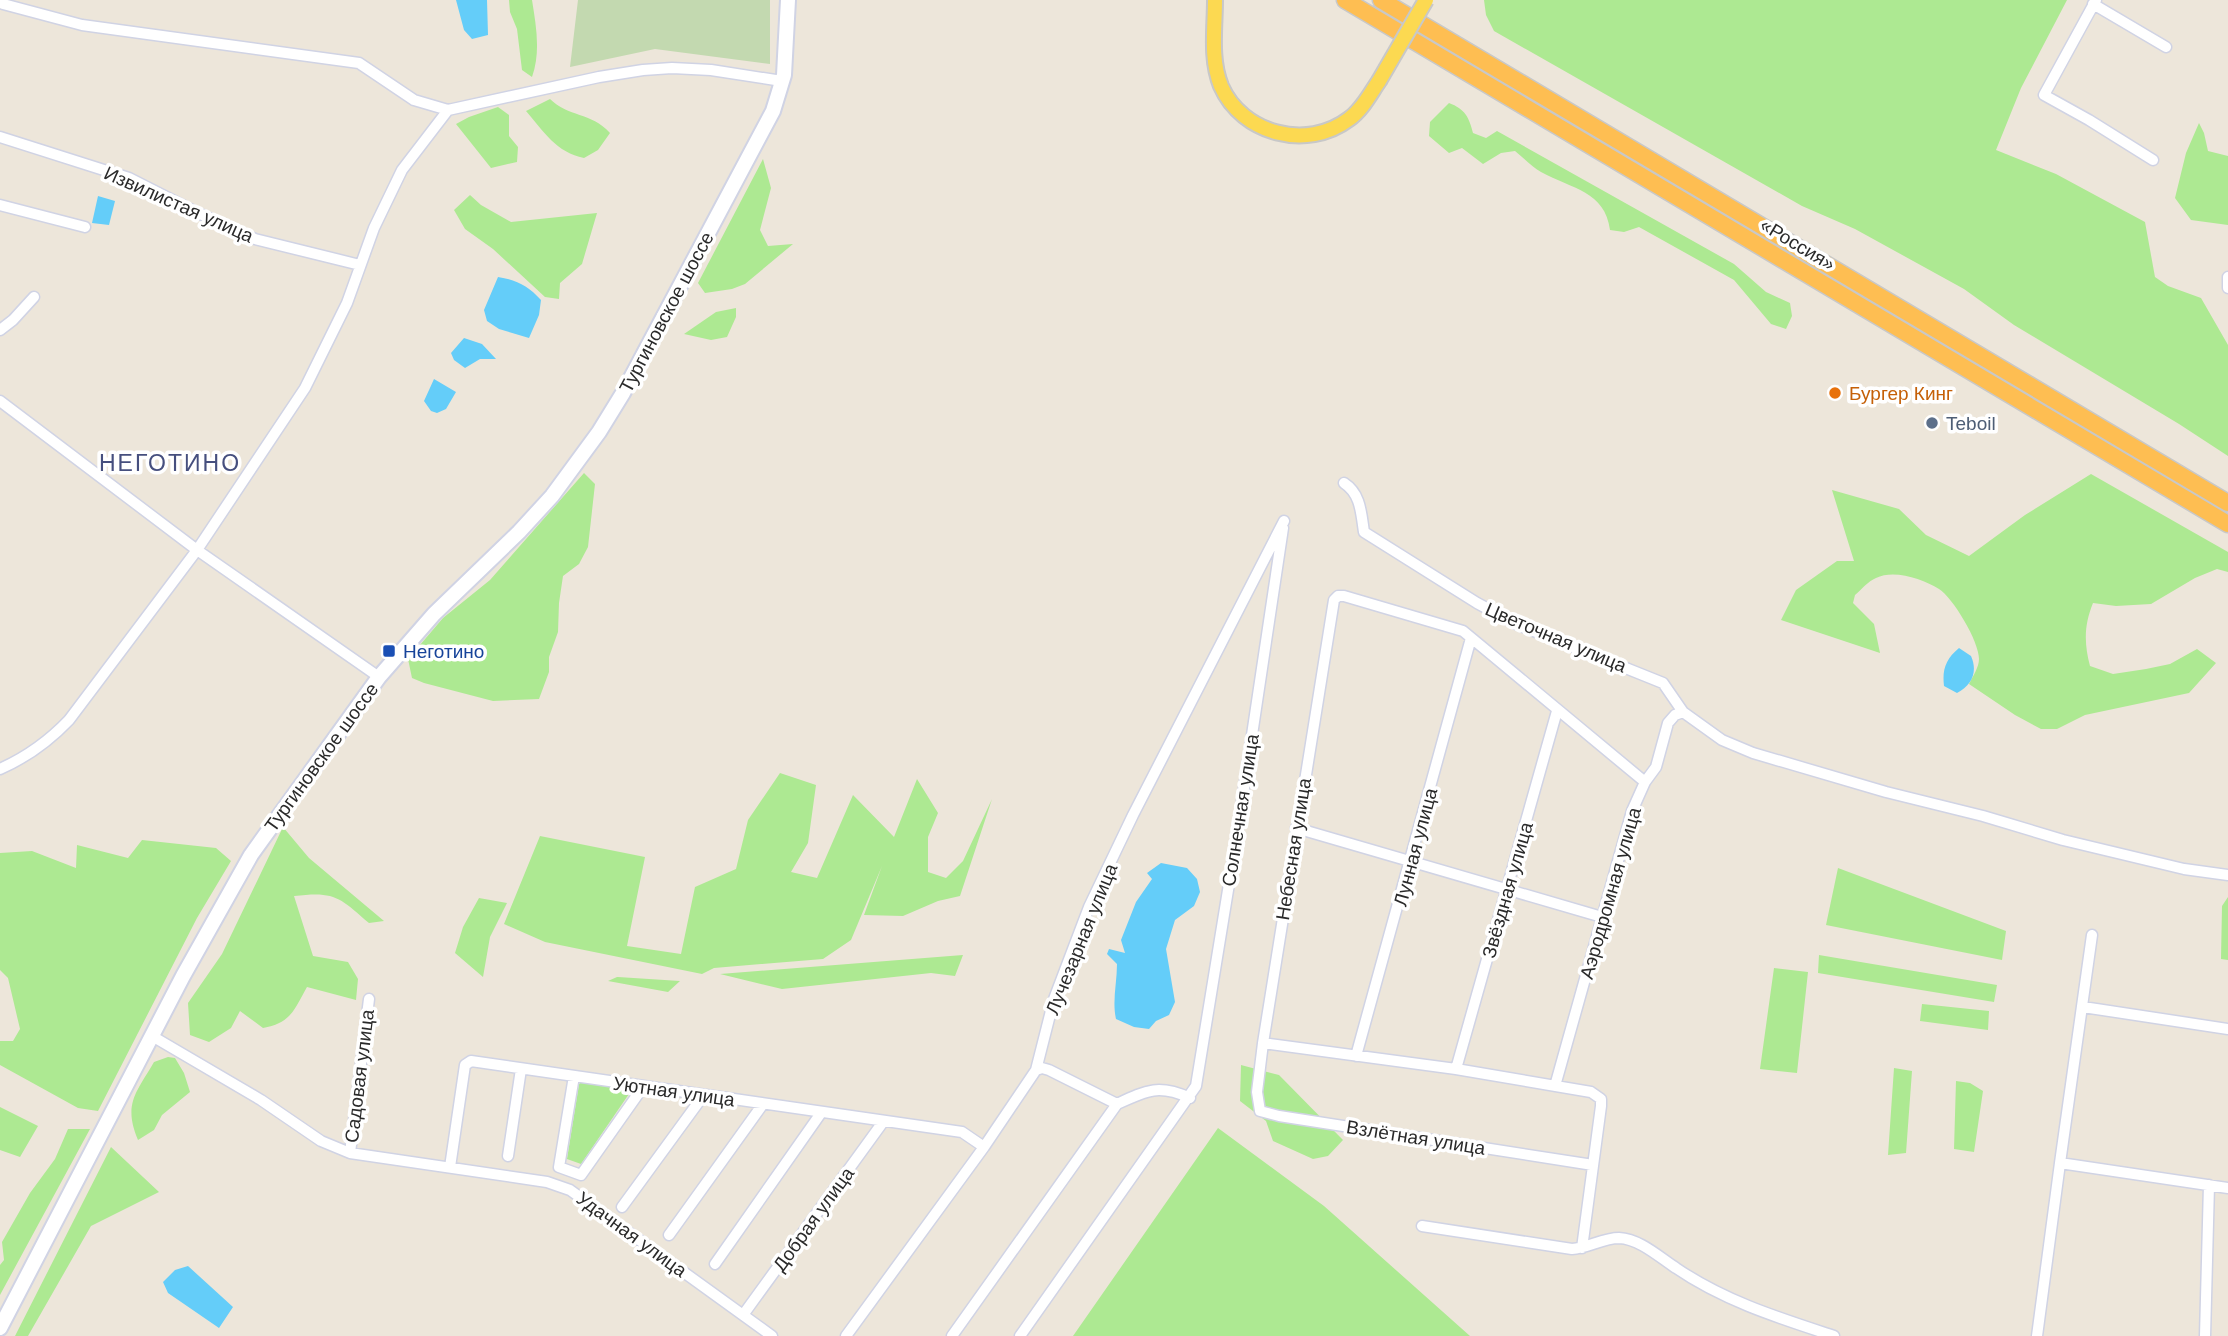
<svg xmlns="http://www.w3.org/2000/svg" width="2228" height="1336" font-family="Helvetica,sans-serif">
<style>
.green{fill:#ade992}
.cemetery{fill:#c3d9b0}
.water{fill:#64cdf9}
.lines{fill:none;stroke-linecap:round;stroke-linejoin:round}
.minor-casing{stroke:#d0d3e4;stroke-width:13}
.secondary-casing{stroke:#d0d3e4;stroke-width:18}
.primary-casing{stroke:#c8c8c8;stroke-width:18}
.trunk-casing{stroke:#c8c8c8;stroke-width:19}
.minor{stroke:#fff;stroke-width:10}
.secondary{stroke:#fff;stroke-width:14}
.primary{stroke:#fcd951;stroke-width:14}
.trunk{stroke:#febe52;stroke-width:16}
.primary-bridge-casing{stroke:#c8c8c8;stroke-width:18;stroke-linecap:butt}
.primary-bridge{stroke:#fcd951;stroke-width:14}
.food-dot{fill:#e8710a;stroke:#fff;stroke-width:2.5}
.service-dot{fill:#5c6f8a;stroke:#fff;stroke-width:2.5}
.transit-dot{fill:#1a4fb4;stroke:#fff;stroke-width:2.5}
.labels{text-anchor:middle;stroke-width:7;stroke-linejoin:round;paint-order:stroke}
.street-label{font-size:19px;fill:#2a2a2a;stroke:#fff}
.food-label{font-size:19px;fill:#c56008;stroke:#fff;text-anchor:start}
.service-label{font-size:19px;fill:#4e5e75;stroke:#fff;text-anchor:start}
.transit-label{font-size:19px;fill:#164399;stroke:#fff;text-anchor:start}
.quarter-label{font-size:23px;letter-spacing:2px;fill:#464f7e;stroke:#fff}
</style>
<rect width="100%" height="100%" fill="#ede6da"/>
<path class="green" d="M509,0H532C536,25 541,52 532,77L522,70L517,29L510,12Z
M1484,0H2067L2021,88L1996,150L2056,174L2145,222L2155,277L2168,286L2201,298L2228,345V456L2179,424L2014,325L1964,289L1855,229L1802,206L1494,31L1486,15Z
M550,99C568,117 591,112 610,133L598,150L584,158C557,153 543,131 526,111Z
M1449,103C1465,109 1469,117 1473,133L1486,138L1497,131L1734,264L1766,292L1790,303L1792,316L1786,329L1771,324L1734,280L1639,227L1624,232L1610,230C1605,191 1572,189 1541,172C1532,167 1524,158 1515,151L1501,153L1483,164L1462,148L1449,153L1429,136L1430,122Z
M498,107L509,115V136L518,147L517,162L491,168L456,124L469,117Z
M2199,123L2204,133L2208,151L2228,156V225L2191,220L2175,198L2186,153Z
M763,159L771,188L760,230L768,246L793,244L745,284L732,289L705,293L698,283Z
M470,195L481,205L511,222L597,213L582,264L560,283L559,299L545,297L493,249L465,229L454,210Z
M736,308V317L727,337L711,340L684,334L716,312Z
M584,473L595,484L588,547L579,564L563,576L559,603L558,632L549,657V672L539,699L493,701L424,683L412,678L408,659L443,618L490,580Z
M2091,474L2228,552V572L2217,569L2195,578L2151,604L2116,606L2093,603C2084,625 2084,643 2090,666L2113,674L2146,669L2170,664L2197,649L2216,663L2189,693L2085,715L2057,729H2041L2015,715L1969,684C1973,676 1979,667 1979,659C1979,641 1953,598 1939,589C1923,579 1894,569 1876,578C1868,581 1861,590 1855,595L1853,603L1874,624L1880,653L1781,620L1796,590L1837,561H1854L1832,490L1899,509L1926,535L1969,556L2025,515Z
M780,773L816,785L808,843L791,872L817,878L853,795L894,837L917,779L938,813L928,837V872L946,878L963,861L992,799L960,896L938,901L903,916L864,915L882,866L851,940L823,959L714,968L702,974L545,942L504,924L540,836L645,857L627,946L681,954L695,887L736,869L748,820Z
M283,827L309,858L384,921L369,923C339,897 335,891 294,896L313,956L348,962L358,979L356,1000L307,987C294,1010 291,1023 263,1028L240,1011L231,1028L209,1042L190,1035L188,1003L222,954Z
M142,840L216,848L231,861L197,918L98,1111L78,1108L0,1065V1041H13L20,1029L8,978L0,970V853L32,851L76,868L77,845L128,858Z
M1838,868L2006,931L2002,960L1826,925Z
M2228,897V960L2221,959L2222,906Z
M479,898L507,903L490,937L483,977L455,953L463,927Z
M963,955L955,976L931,973L782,989L720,974Z
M1819,955L1997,985L1994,1002L1818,973Z
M1774,968L1808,972L1797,1073L1760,1069Z
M617,977H618L680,981L668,992L608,981Z
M1922,1004L1989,1011L1988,1030L1920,1021Z
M168,1057L175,1058L184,1073L190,1092L162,1115L154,1130L138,1140C123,1104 136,1093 154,1062Z
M1241,1065L1279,1075L1343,1140L1328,1156L1313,1159L1273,1141L1266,1121L1240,1101Z
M1894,1068L1912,1071L1906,1153L1888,1155Z
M584,1080L628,1088L631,1091L581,1164L567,1159L579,1084Z
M1956,1081L1970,1083L1983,1091L1974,1152L1954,1149Z
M0,1107L38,1126L20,1157L0,1150Z
M1218,1128L1324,1206L1470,1336H1073Z
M68,1129H90L0,1295V1265L4,1260L2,1242L30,1193L55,1159Z
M111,1147L159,1192L91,1226L28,1336H15Z"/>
<path class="cemetery" d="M578,0H770V64L655,49L570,67Z"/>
<path class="water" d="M456,0H487L488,35L472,39L464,30Z
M98,196L115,201L109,225L92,223Z
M498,277C517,280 528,286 541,300L539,315L529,338L499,329L487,321L484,310Z
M464,338L482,344L496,359H480L465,368L454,360L451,353Z
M434,379L456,392L446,409L437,413L431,411L424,401Z
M1959,648L1971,656C1978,672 1972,685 1957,693L1944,686C1942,669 1946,659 1959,648Z
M1161,863L1187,868L1197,879L1200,892L1194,906L1175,920L1166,949L1175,1002L1169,1015L1156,1021L1149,1029L1134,1027L1116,1019C1112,1001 1117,983 1117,964L1107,954L1109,949L1125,953L1121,940L1136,902L1152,879L1147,873Z
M188,1266L233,1307L219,1328L168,1293L163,1282L175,1270Z"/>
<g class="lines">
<g class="minor-casing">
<path id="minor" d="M2096,0L2044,95L2089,120L2153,160
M3,4L82,25L359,63L414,100L448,110
M2093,4L2166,47
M0,137L129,178L200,214L255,239L360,265
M0,205L85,227
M2228,277V288
M0,330L13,320L34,297
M0,401L197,550L379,677
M1344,483C1361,494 1361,513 1364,532L1477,603L1516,624L1663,683L1683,712L1722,740L1753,753L1886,792L1983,816L2063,840L2184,869L2228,875
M0,769C27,757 49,741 69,720L197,550L305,388L347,303L374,228L402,170L448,110L599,77L643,70L672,68L711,70L782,81
M1296,828L1602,917
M2083,1007L2228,1029
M152,1036L261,1100L321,1141L350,1153L547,1182L570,1190L772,1336
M1263,1043L1456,1069L1591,1092L1601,1099V1106L1582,1248
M1356,1056L1471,638
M1456,1069L1557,711
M1036,1070L1042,1068L1049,1070L1117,1104C1147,1090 1159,1084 1190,1098
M574,1076L559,1167L581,1175L643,1087
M1555,1086L1632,811L1645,782L1656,767L1668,723L1675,715L1683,712
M350,1153L369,999
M508,1156L521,1069
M2060,1163L2092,935
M1593,1165L1279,1116L1260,1111L1257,1092L1263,1043L1334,600L1338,596H1344L1463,631L1645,782
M450,1167L465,1065L471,1061L962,1132L984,1147
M622,1207L703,1096
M1422,1226L1572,1249C1588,1248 1603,1238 1619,1238C1640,1239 1659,1257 1676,1268C1724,1301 1779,1318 1834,1336
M669,1235L763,1104
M715,1264L821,1113
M743,1315L883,1122
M846,1336L984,1147L1036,1070L1054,999L1089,907L1133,815L1284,521
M952,1336L1117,1104
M1020,1336L1196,1086L1237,835L1283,528
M2037,1336L2060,1163L2228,1188
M2205,1336L2209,1185"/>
</g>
<g class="secondary-casing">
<path id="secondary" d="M0,1328L183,976L251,855L379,677L434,614L519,532L552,496L599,432L623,393L773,111L784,75L788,0"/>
</g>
<g class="primary-casing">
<path id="primary" d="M1215,0C1215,28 1210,59 1221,86C1242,134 1307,151 1349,119C1362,110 1370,94 1379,81"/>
</g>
<g class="trunk-casing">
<path id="trunk" d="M1345,0L2228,524
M1381,0L2228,503"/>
</g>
<use href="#minor" class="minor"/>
<use href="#secondary" class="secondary"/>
<use href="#primary" class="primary"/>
<use href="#trunk" class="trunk"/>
<g class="primary-bridge-casing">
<path id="primary-bridge" d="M1379,81L1426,0"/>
</g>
<use href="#primary-bridge" class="primary-bridge"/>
</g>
<circle class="food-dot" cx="1835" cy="393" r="7"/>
<circle class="service-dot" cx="1932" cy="423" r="7"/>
<rect class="transit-dot" x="382" y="644" width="14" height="14" rx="3.5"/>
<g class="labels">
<g class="street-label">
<text transform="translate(179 204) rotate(24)" y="7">Извилистая улица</text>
<text transform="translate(1798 244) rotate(31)" y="7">«Россия»</text>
<text transform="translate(666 312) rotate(-62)" y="7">Тургиновское шоссе</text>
<text transform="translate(1556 637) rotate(23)" y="7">Цветочная улица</text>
<text transform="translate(321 757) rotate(-54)" y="7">Тургиновское шоссе</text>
<text transform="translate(1240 810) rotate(-81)" y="7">Солнечная улица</text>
<text transform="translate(1415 847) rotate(-75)" y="7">Лунная улица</text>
<text transform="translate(1293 849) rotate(-81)" y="7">Небесная улица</text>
<text transform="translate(1507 890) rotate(-74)" y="7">Звёздная улица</text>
<text transform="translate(1610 893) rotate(-74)" y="7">Аэродромная улица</text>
<text transform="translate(1081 939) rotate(-68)" y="7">Лучезарная улица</text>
<text transform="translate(359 1076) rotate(-83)" y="7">Садовая улица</text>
<text transform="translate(674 1091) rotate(8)" y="7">Уютная улица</text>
<text transform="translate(1416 1137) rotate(9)" y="7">Взлётная улица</text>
<text transform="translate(813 1219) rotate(-54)" y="7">Добрая улица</text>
<text transform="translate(632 1234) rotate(36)" y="7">Удачная улица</text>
</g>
<g class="food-label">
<text x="1849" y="400">Бургер Кинг</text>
</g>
<g class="service-label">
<text x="1946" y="430">Teboil</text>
</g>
<g class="transit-label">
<text x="403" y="658">Неготино</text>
</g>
<g class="quarter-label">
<text x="170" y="471">НЕГОТИНО</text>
</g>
</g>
</svg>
